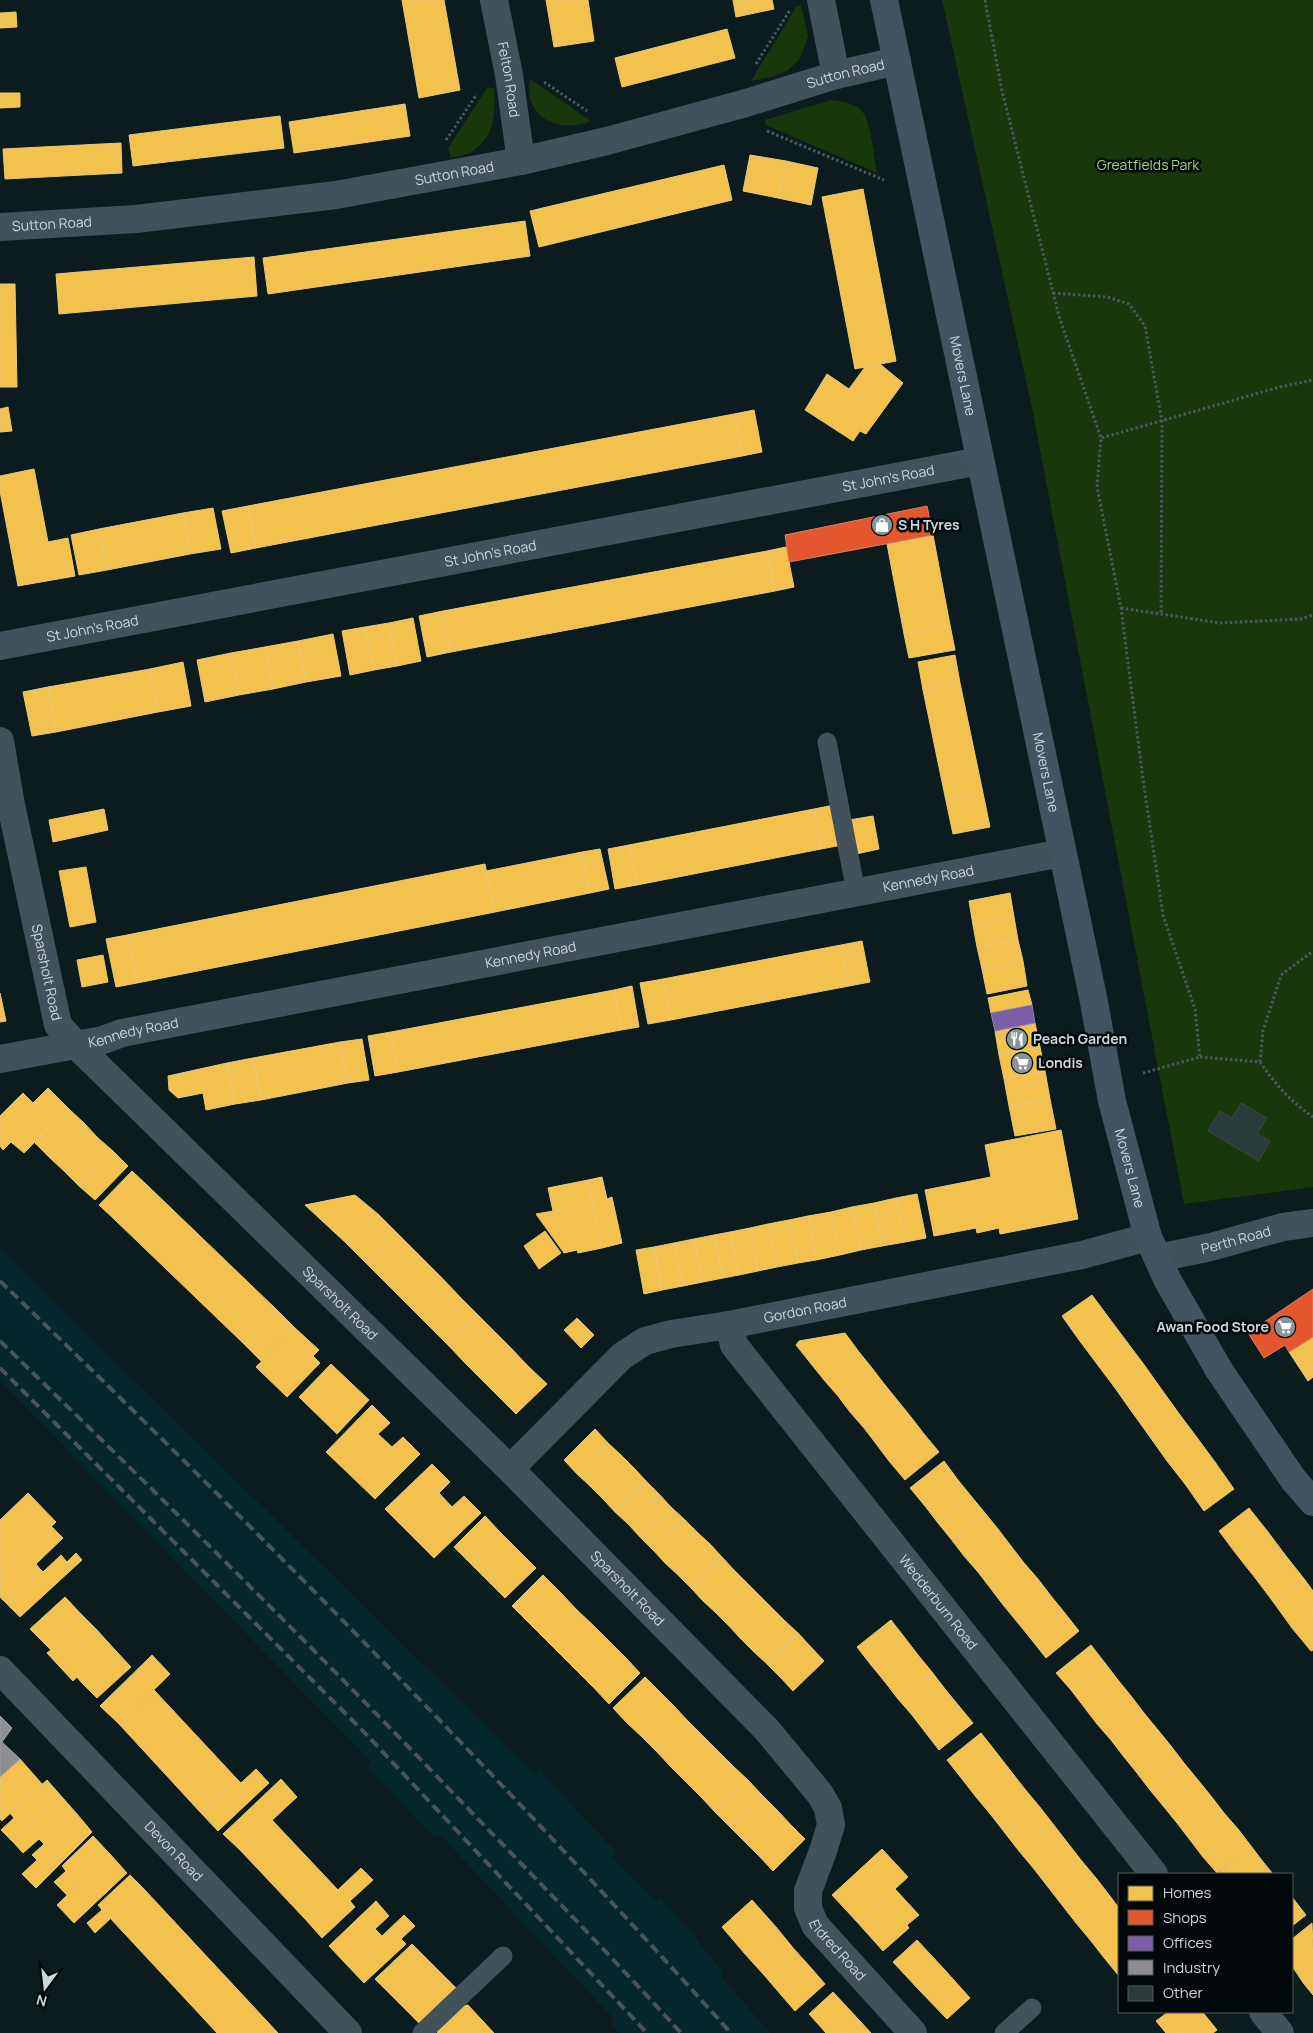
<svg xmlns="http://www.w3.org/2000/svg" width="1313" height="2033" font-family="Manrope,sans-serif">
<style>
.built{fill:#04272b}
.green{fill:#17380a}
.homes{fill:#f2c14e;stroke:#e6c878}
.shops{fill:#e4572e;stroke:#dc7e62}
.offices{fill:#7b5ea7;stroke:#9383b6}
.industry{fill:#8d8d92;stroke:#9fa4a8}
.building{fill:#2a3a39;stroke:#3d4847}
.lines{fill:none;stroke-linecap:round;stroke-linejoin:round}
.path{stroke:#4b575e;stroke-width:3;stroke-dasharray:2.5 2.5;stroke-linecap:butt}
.lane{stroke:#42515a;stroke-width:19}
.street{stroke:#42515a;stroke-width:28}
.secondary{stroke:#41545f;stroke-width:28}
.rail{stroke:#485459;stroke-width:4;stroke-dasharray:10 5;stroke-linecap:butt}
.labels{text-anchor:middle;stroke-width:5;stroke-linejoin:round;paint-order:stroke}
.street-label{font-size:14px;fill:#cad8da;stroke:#020809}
.park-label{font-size:14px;fill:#9ad783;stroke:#020809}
.poi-label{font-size:14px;font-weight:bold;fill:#cad8da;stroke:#020809;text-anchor:start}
</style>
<rect width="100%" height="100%" fill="#0c1b1d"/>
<path class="built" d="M0,1249L536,1775L540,1771L616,1852L612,1857L656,1901L660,1898L697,1938L700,1944L724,1973L721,1976L770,2033H620L610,2023L614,2019L441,1836L432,1835L367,1766L371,1762L0,1381Z"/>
<path class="green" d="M942,0H1313V1187L1184,1204L1031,403Z
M801,5L808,37L799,60L787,71L772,77L751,81L796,7Z
M530,79L591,121C558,134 523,117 530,79Z
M487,88H494C496,112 495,136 473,151C467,155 457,156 451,158L448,148Z
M831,100C841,101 852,103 860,109C871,118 874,159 877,173L766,125L765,120Z"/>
<path class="homes" d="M402,0H444L460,90L419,98Z
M546,0H588L594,41L554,47Z
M733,0H772L774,9L736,17Z
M16,12L17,27L0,28V13Z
M727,29L735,58L622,87L615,58Z
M0,93H20V107L0,108Z
M405,104L410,136L294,153L289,122Z
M280,116L284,148L133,166L129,135Z
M121,143L122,173L5,179L3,149Z
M750,155L786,161L778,198L743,191Z
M786,161L818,168L811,205L778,198Z
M724,165L732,200L539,247L530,211Z
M863,189L896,361L855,369L822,197Z
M525,221L530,256L268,294L263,258Z
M254,257L257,296L59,314L56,274Z
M0,284H15L17,387H0Z
M880,364L903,383L866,434L860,431L853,441L805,410L827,374L849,389L865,367Z
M8,407L12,431L0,432V409Z
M754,410L762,452L742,456L734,414Z
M734,414L742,456L256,548L248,506Z
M34,469L48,542L68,538L75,576L18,586L0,491V476Z
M248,506L256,548L231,553L222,511Z
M213,508L221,549L190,554L183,513Z
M183,513L190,554L107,570L99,529Z
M99,529L107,570L79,575L71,535Z
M933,535L950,625L904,634L887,544Z
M786,547L794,587L775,591L767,551Z
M767,551L775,591L451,652L443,611Z
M443,611L451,652L427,657L419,616Z
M413,618L421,661L397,666L389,623Z
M389,623L397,666L374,670L365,627Z
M950,625L955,650L909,658L904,634Z
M365,627L374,670L350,675L342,631Z
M333,634L341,676L306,682L298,641Z
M298,641L306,682L273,689L265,647Z
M265,647L273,689L239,695L231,653Z
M231,653L239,695L205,702L197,660Z
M955,655L960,683L923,690L918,662Z
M183,662L191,706L158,712L150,669Z
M150,669L158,712L56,732L48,687Z
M960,683L983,793L946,801L923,690Z
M48,687L56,732L32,736L23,692Z
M983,793L990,827L953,834L946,801Z
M834,805L842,845L821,849L814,809Z
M104,809L108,830L53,842L49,820Z
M814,809L821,849L637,885L629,845Z
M873,816L879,849L856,854L849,820Z
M629,845L637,885L615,889L608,849Z
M600,849L609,889L590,893L582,852Z
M582,852L590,893L495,912L486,871Z
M485,864L495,912L137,983L127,935Z
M86,867L96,922L70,927L59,871Z
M1010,893L1014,917L973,925L969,901Z
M1014,917L1018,940L977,947L973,925Z
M127,935L137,983L116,987L106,939Z
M1018,940L1023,961L982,969L977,947Z
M862,941L870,982L849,986L841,945Z
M841,945L849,986L671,1020L663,979Z
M103,955L108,982L82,987L77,960Z
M1023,961L1027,986L987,994L982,969Z
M663,979L671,1020L648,1024L640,983Z
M632,986L639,1027L621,1030L614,990Z
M614,990L621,1030L398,1072L391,1032Z
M1028,990L1032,1005L991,1013L988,998Z
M0,993L6,1021L0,1022Z
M1035,1023L1040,1047L999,1055L995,1031Z
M391,1032L398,1072L375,1076L368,1036Z
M362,1039L369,1080L348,1083L340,1042Z
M340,1042L348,1083L261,1100L253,1058Z
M1040,1047L1045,1071L1004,1079L999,1055Z
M253,1058L261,1100L235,1104L227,1063Z
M227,1063L235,1104L206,1110L203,1093L178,1098L169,1090L168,1076Z
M1045,1071L1050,1099L1009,1106L1004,1079Z
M48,1088L68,1108L24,1153L11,1142L3,1150L0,1146V1116L23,1093L33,1103Z
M1050,1099L1056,1129L1015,1136L1009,1106Z
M68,1108L84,1123L50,1158L34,1142Z
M84,1123L98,1138L65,1172L50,1158Z
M1061,1130L1078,1219L1000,1234L999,1228L977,1233L976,1228L934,1236L925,1190L991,1177L985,1145Z
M98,1138L113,1151L79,1186L65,1172Z
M113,1151L128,1166L95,1200L79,1186Z
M132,1171L147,1185L114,1219L99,1205Z
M602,1177L607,1199L612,1197L622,1243L602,1248L588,1180Z
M588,1180L602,1248L578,1253L577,1250L564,1253L536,1214L553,1211L548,1188Z
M147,1185L277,1310L244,1344L114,1219Z
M917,1194L926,1238L905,1242L896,1198Z
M355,1195L378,1214L347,1244L305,1205Z
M896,1198L905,1242L882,1246L874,1203Z
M874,1203L882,1246L861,1250L852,1207Z
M852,1207L861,1250L840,1255L831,1212Z
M831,1212L840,1255L816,1260L808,1216Z
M378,1214L397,1233L366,1263L347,1244Z
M808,1216L816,1260L798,1263L789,1220Z
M789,1220L798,1263L777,1267L768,1224Z
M768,1224L777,1267L758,1271L750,1228Z
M750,1228L758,1271L739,1275L730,1232Z
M545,1231L561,1253L539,1269L524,1246Z
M730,1232L739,1275L723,1278L714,1235Z
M397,1233L419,1255L388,1285L366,1263Z
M714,1235L723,1278L703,1282L694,1239Z
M694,1239L703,1282L683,1286L674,1243Z
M674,1243L683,1286L662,1290L654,1247Z
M654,1247L662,1290L644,1294L636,1250Z
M419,1255L441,1277L411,1308L388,1285Z
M441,1277L463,1300L433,1330L411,1308Z
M1092,1295L1109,1318L1079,1340L1062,1316Z
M463,1300L478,1315L448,1345L433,1330Z
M277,1310L294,1327L261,1361L244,1344Z
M478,1315L495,1332L465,1363L448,1345Z
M577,1318L594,1335L581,1348L564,1330Z
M1109,1318L1127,1342L1097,1364L1079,1340Z
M294,1327L319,1350L313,1356L320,1363L287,1397L256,1367Z
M495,1332L510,1347L479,1377L465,1363Z
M845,1333L859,1352L824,1380L796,1345L799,1341Z
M1313,1337V1377L1308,1381L1289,1352Z
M1127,1342L1145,1366L1115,1388L1097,1364Z
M510,1347L528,1366L498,1396L479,1377Z
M859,1352L872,1368L838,1396L824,1380Z
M331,1364L369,1400L337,1434L299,1397Z
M528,1366L547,1384L516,1414L498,1396Z
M1145,1366L1162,1390L1132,1412L1115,1388Z
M872,1368L885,1385L850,1412L838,1396Z
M885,1385L898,1401L864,1428L850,1412Z
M1162,1390L1180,1415L1150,1437L1132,1412Z
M898,1401L911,1417L877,1445L864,1428Z
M372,1405L390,1423L378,1434L392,1447L403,1437L420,1454L375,1499L326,1452Z
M1180,1415L1198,1439L1167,1461L1150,1437Z
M911,1417L924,1434L889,1461L877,1445Z
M595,1429L608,1443L577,1474L564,1460Z
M924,1434L939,1452L905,1480L889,1461Z
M1198,1439L1215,1462L1185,1484L1167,1461Z
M608,1443L621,1455L590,1486L577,1474Z
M621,1455L634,1468L603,1499L590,1486Z
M944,1461L958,1480L925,1506L910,1488Z
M1215,1462L1234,1489L1204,1511L1185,1484Z
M432,1464L450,1482L439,1493L452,1507L464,1496L481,1513L434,1558L385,1509Z
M634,1468L646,1481L615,1512L603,1499Z
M958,1480L971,1496L938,1523L925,1506Z
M646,1481L659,1494L628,1524L615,1512Z
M28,1493L56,1522L0,1575V1520Z
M659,1494L671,1507L640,1537L628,1524Z
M971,1496L985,1513L951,1539L938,1523Z
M671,1507L684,1519L653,1550L640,1537Z
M1249,1508L1268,1532L1237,1555L1219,1531Z
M985,1513L998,1529L964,1556L951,1539Z
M485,1516L501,1533L470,1563L454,1547Z
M684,1519L697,1532L665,1563L653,1550Z
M51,1526L63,1538L36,1564L40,1569L5,1602L0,1597V1575Z
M998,1529L1011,1546L978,1572L964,1556Z
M697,1532L710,1544L678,1575L665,1563Z
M1268,1532L1286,1556L1256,1579L1237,1555Z
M501,1533L518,1550L487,1580L470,1563Z
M710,1544L722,1557L691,1588L678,1575Z
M1011,1546L1024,1563L991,1589L978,1572Z
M518,1550L536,1568L505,1598L487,1580Z
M76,1553L82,1560L20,1617L5,1602L40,1569L43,1572L61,1555L67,1562Z
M1286,1556L1305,1580L1274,1603L1256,1579Z
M722,1557L734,1570L703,1601L691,1588Z
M1024,1563L1038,1579L1004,1606L991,1589Z
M734,1570L747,1583L716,1613L703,1601Z
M543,1575L561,1593L530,1624L512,1606Z
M1038,1579L1051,1596L1018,1623L1004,1606Z
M1305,1580L1313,1591V1612L1292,1628L1274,1603Z
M747,1583L760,1596L729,1626L716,1613Z
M561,1593L577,1610L546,1640L530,1624Z
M760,1596L772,1608L741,1639L729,1626Z
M1051,1596L1064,1612L1031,1639L1018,1623Z
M65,1597L81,1614L47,1646L30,1629Z
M772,1608L785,1621L754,1652L741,1639Z
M577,1610L594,1626L563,1657L546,1640Z
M1064,1612L1079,1631L1046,1658L1031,1639Z
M1313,1612V1650L1311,1651L1292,1628Z
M81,1614L97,1630L59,1666L47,1653L51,1650L47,1646Z
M891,1620L905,1638L871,1665L857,1647Z
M785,1621L798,1633L767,1664L754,1652Z
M594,1626L610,1642L579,1673L563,1657Z
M97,1630L116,1651L81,1682L77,1677L73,1681L59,1666Z
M798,1633L810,1646L780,1677L767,1664Z
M905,1638L918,1655L885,1682L871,1665Z
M610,1642L626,1658L595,1689L579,1673Z
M1091,1645L1105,1663L1071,1690L1056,1673Z
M810,1646L824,1661L793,1691L780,1677Z
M116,1651L131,1667L97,1698L81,1682Z
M152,1655L170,1674L119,1724L100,1706Z
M918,1655L932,1672L898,1699L885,1682Z
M626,1658L640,1673L609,1704L595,1689Z
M1105,1663L1118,1680L1084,1707L1071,1690Z
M932,1672L945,1689L912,1715L898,1699Z
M645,1677L659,1691L627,1723L613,1708Z
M1118,1680L1131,1696L1097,1724L1084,1707Z
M945,1689L959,1706L925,1732L912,1715Z
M154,1690L237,1779L201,1813L119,1724Z
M659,1691L674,1706L642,1737L627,1723Z
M1131,1696L1144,1713L1111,1740L1097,1724Z
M674,1706L688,1721L657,1752L642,1737Z
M959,1706L973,1723L939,1750L925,1732Z
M1144,1713L1158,1730L1124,1757L1111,1740Z
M688,1721L703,1736L671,1767L657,1752Z
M1158,1730L1171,1746L1137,1773L1124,1757Z
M981,1733L996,1752L962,1779L947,1760Z
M703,1736L718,1751L686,1782L671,1767Z
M1171,1746L1184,1763L1150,1790L1137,1773Z
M718,1751L733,1766L701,1797L686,1782Z
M996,1752L1010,1770L976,1797L962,1779Z
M20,1759L42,1784L2,1821L0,1819V1777Z
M1184,1763L1198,1780L1164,1807L1150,1790Z
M733,1766L748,1780L715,1812L701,1797Z
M256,1769L269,1783L218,1831L201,1813L237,1779L241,1783Z
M1010,1770L1024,1788L991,1815L976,1797Z
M281,1779L297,1797L240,1850L223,1834Z
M47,1780L62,1797L13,1842L1,1830L14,1818L10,1813Z
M748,1780L762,1795L730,1827L715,1812Z
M1198,1780L1211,1796L1177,1823L1164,1807Z
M1024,1788L1039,1806L1005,1833L991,1815Z
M762,1795L777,1810L745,1842L730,1827Z
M1211,1796L1224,1813L1190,1840L1177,1823Z
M62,1797L77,1814L44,1844L39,1839L23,1853L13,1842Z
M1039,1806L1053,1824L1019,1851L1005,1833Z
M777,1810L791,1825L759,1856L745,1842Z
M1224,1813L1238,1829L1203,1857L1190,1840Z
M77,1814L92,1832L36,1888L22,1874L37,1860L32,1855Z
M272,1820L338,1890L306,1920L240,1850Z
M1053,1824L1067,1842L1034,1869L1019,1851Z
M791,1825L805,1839L773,1871L759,1856Z
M1238,1829L1251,1846L1217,1873L1203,1857Z
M93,1836L110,1854L67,1895L54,1882L66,1871L62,1866Z
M1067,1842L1081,1860L1048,1887L1034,1869Z
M1251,1846L1264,1863L1250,1874H1217Z
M882,1849L908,1877L858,1923L832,1895Z
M110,1854L127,1873L74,1923L57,1905Z
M1081,1860L1096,1878L1062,1905L1048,1887Z
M1264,1863L1273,1874H1250Z
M361,1868L373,1880L350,1901L355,1907L322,1938L306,1920Z
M130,1875L143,1888L95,1933L87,1923L102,1910L98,1905Z
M1096,1878L1110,1896L1076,1923L1062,1905Z
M143,1888L278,2033H217L110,1918Z
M895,1889L919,1915L907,1925L909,1928L883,1951L858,1923Z
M1110,1896L1119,1908V1918L1091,1941L1076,1923Z
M1292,1897L1306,1915L1292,1926Z
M752,1900L776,1927L745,1954L722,1927Z
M376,1901L389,1916L375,1929L378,1932L345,1963L329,1946Z
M404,1915L415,1926L401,1939L406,1944L364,1983L345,1963L378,1932L382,1936Z
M1119,1918V1948L1105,1959L1091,1941Z
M1312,1923L1313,1949L1292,1966V1939Z
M776,1927L794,1949L764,1975L745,1954Z
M917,1940L944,1969L920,1991L893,1962Z
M412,1944L432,1964L396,2000L375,1979Z
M1119,1948V1976L1105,1959Z
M794,1949L812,1969L782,1996L764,1975Z
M1313,1949V1977L1304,1984L1292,1966Z
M432,1964L457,1989L420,2024L396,2000Z
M812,1969L825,1984L795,2011L782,1996Z
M944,1969L970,1998L947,2019L920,1991Z
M1313,1977V1995L1304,1984Z
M833,1992L860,2021L847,2033H826L809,2014Z
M468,2005L494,2033H438L434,2028L456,2008Z
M1168,2012H1202L1205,2015L1182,2033H1166L1156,2021Z
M1205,2015L1217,2030L1213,2033H1182Z
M860,2021L871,2033H847Z"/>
<path class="shops" d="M927,506L933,535L789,562L785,535Z
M1313,1289V1337L1289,1352L1285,1345L1264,1358L1248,1333Z"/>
<path class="offices" d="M1032,1005L1035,1023L995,1031L991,1013Z"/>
<path class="industry" d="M0,1716L12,1728L2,1742L20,1759L0,1777Z"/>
<path class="building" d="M1241,1103L1267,1118L1257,1134L1270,1141L1259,1161L1208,1131L1220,1111L1232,1118Z"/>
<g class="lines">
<path class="path" d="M985,0L1002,91L1059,316L1101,438
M756,64L790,10
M544,82L587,111
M767,131L884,180
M446,140L477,94
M1053,293L1107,297L1129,304L1145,326L1162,421L1161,614
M1121,608L1220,623L1301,619L1313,615
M1200,1057L1260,1062C1276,1085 1290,1101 1313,1117
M1260,1062L1263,1031L1281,975L1313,951
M1143,1073L1200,1057L1195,1009L1163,915L1143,779L1121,608L1097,487L1101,438L1280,387L1313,380"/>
<path class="lane" d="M827,742L856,892
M422,2033L503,1956
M1004,2033L1032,2008"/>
<g class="street">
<path id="s1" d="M494,0L509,75L521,161"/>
<path d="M821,0L836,75"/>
<path id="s2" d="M0,227L136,219L336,195L521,161L607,141L746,103L836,75L897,61"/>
<path id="s3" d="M0,646L980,461"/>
<path id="s4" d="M0,741L11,805L58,1025L76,1045L510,1469L767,1730L820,1794L828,1808L831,1825L823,1851L808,1891V1908L815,1925L913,2033"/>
<path id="s5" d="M0,1059L103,1040L122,1033L1062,853"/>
<path id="s6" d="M1158,1258L1211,1247L1283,1227L1313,1223"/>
<path id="s7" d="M729,1325L734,1345L1154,1874"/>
<path id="s8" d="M510,1469L622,1356L645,1341L671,1334L729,1325L1082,1255L1148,1237"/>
<path id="s9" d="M0,1670L348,2033"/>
<path d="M1263,2012L1280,2033"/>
</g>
<path class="secondary" id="s10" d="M884,0L1093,997L1112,1101L1148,1237L1168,1281L1219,1370L1293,1479L1313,1502"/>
<path class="rail" d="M0,1281C251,1523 497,1773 731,2033
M0,1341C161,1497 321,1655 476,1817C545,1888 614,1959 681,2033
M0,1368L364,1732L647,2033"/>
</g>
<defs>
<g id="shop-disc" transform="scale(1.125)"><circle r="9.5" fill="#889698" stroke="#020809"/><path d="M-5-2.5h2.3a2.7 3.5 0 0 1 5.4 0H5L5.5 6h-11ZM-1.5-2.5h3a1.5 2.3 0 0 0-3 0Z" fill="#fff"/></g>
<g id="restaurant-disc" transform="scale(1.125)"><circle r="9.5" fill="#889698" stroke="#020809"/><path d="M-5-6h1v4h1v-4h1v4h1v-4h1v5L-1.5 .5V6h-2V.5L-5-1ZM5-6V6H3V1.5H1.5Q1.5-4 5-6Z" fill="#fff"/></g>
<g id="supermarket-disc" transform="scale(1.125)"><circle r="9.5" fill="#889698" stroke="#020809"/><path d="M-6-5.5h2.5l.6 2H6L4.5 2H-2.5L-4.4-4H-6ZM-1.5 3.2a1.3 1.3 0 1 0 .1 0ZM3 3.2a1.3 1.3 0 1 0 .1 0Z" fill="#fff"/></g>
</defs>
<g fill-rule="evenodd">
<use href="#shop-disc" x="882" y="525"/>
<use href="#restaurant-disc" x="1017" y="1039"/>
<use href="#supermarket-disc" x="1022" y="1063"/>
<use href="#supermarket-disc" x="1285" y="1327"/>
</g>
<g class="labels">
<g class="street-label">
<text dy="5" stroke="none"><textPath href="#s2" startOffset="862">Sutton Road</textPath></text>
<text dy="5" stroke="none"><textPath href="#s1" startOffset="81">Felton Road</textPath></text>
<text dy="5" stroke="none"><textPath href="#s2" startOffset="458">Sutton Road</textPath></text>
<text dy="5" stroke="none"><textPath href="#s2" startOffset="52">Sutton Road</textPath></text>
<text dy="5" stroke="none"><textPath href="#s10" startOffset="384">Movers Lane</textPath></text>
<text dy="5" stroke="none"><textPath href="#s3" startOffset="904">St John's Road</textPath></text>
<text dy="5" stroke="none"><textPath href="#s3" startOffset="499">St John's Road</textPath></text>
<text dy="5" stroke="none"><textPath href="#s3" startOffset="94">St John's Road</textPath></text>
<text dy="5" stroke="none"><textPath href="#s10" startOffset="789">Movers Lane</textPath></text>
<text dy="5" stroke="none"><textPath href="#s5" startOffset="946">Kennedy Road</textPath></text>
<text dy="5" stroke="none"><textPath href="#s5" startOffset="541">Kennedy Road</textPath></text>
<text dy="5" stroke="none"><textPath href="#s4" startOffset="236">Sparsholt Road</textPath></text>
<text dy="5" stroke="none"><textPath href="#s5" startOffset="136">Kennedy Road</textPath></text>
<text dy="5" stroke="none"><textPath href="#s10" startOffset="1194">Movers Lane</textPath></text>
<text dy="5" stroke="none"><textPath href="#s6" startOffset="80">Perth Road</textPath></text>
<text dy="5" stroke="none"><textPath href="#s4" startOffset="686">Sparsholt Road</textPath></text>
<text dy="5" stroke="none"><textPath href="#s8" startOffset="350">Gordon Road</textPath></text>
<text dy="5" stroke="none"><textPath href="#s4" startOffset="1091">Sparsholt Road</textPath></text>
<text dy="5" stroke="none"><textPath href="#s7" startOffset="349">Wedderburn Road</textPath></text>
<text dy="5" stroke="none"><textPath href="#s9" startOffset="251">Devon Road</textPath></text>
<text dy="5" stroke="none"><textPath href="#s4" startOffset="1545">Eldred Road</textPath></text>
</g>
<g class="park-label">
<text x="1148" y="170">Greatfields Park</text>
</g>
<g class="poi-label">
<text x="898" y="530">S H Tyres</text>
<text x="1033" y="1044">Peach Garden</text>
<text x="1038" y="1068">Londis</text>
<text x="1269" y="1332" text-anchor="end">Awan Food Store</text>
</g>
</g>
<rect x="1118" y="1873" width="175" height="140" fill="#020809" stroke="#525b5d"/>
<rect x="1128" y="1886" width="25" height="15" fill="#f2c14e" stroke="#525b5d"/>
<text x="1163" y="1898" font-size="15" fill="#cad8da">Homes</text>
<rect x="1128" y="1910" width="25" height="15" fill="#e4572e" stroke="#525b5d"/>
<text x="1163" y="1923" font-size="15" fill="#cad8da">Shops</text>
<rect x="1128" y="1936" width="25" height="15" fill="#7b5ea7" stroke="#525b5d"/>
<text x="1163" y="1948" font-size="15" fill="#cad8da">Offices</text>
<rect x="1128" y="1960" width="25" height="15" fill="#8d8d92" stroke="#525b5d"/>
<text x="1163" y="1973" font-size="15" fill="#cad8da">Industry</text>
<rect x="1128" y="1986" width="25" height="15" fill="#2a3a39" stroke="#525b5d"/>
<text x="1163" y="1998" font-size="15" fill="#cad8da">Other</text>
<g transform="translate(45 1988) rotate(195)" stroke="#020809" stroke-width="4" paint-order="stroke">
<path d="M0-4L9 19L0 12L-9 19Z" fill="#cad8da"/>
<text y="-8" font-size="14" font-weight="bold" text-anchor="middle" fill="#cad8da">N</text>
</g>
</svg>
